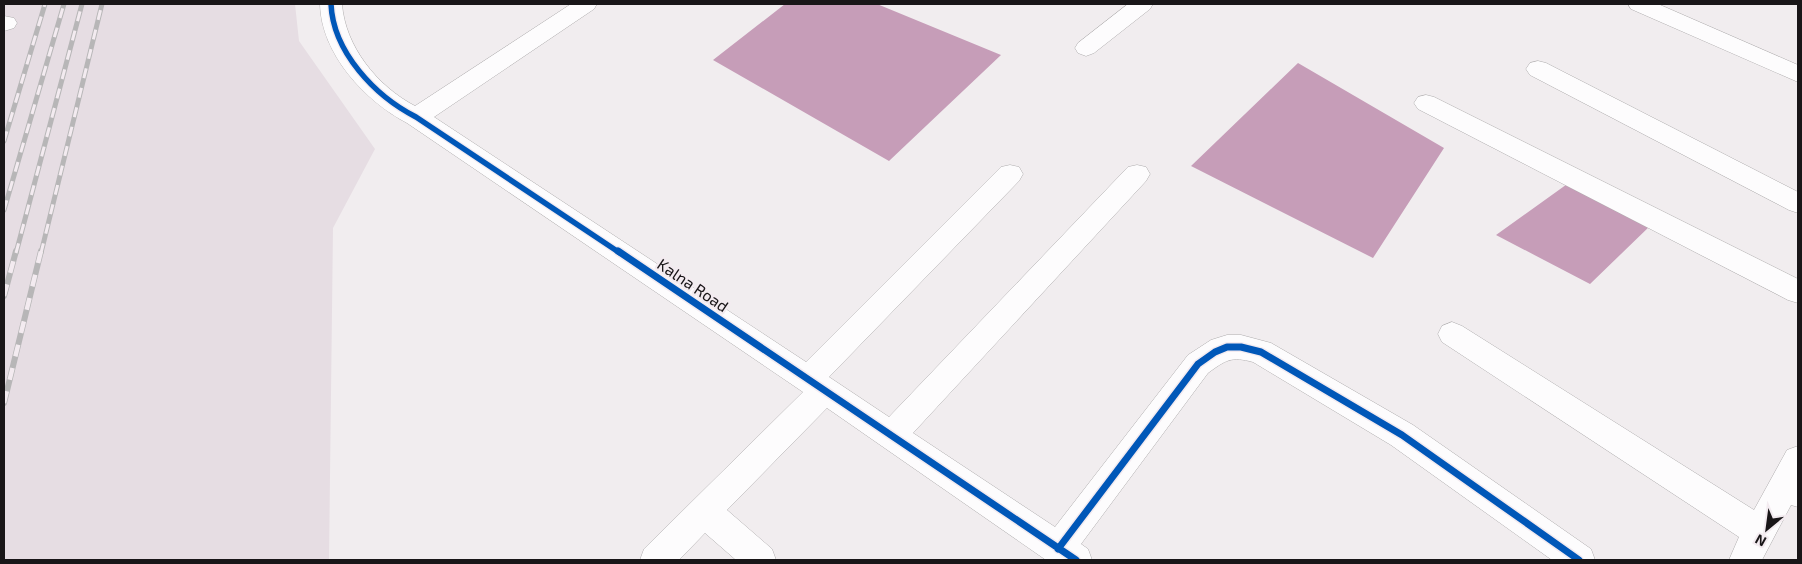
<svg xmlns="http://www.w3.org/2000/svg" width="1802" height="564" font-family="'Exo 2',sans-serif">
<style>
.built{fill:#e6dde3}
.water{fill:#c69db8}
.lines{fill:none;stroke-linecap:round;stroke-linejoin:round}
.minor-casing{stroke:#aeacad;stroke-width:1}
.minor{fill:#fdfcfd;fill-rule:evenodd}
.rail-far1-casing{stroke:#b7b6b7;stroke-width:5}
.rail-casing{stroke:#b7b6b7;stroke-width:6}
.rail-far1{stroke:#f3ebf0;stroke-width:3;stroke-dasharray:10;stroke-linecap:butt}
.rail{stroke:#f3ebf0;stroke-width:4.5;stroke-dasharray:12;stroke-linecap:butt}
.cycleway-far1-casing{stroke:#f3ebf0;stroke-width:8}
.cycleway-casing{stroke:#f3ebf0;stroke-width:10}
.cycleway-far1{stroke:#0057b8;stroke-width:5.5}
.cycleway{stroke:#0057b8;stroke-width:7}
.labels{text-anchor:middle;stroke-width:4.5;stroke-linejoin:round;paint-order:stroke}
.street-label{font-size:16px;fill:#191618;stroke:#f3ebf0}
</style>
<rect width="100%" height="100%" fill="#f1edef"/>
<path class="built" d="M4,4H295L299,41L375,149L333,228L329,560H4Z"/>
<path class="water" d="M785,4H877L1001,55L889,161L713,60Z
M1298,63L1444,148L1373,258L1191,166Z
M1570,182L1651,225L1590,284L1496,235Z"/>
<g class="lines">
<g class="minor-casing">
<path id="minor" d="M320,4H342C345,46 377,86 415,106L571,4H597L594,9L434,117L806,362L1001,167L1010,165L1019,167L1023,174L1019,181L829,377L889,417L1128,167L1137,165L1146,167L1150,174L1146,181L913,433L1055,527L1188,355L1211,340L1227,335H1241L1271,343L1413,425L1591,549L1595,560H1552L1391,445L1253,362C1231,356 1226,360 1208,373L1081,544L1088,549L1092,560H1046L827,408L727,510L772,549L776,560H736L705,533L679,560H640L644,549L803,392L407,123C365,101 321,54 320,4Z
M1128,4H1153L1150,9L1094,53L1086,56L1078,53L1075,48L1078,43Z
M1628,4H1658L1798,65V82L1631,9Z
M4,16L14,18L17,23L14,28L4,31Z
M1538,61L1546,63L1798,192V213L1789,210L1530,75L1526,69L1530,63Z
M1426,95L1434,97L1798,279V303L1788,300L1418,109L1414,103L1418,97Z
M1452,322L1462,326L1754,510L1787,450L1798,446V507L1791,505L1762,560H1729L1739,537L1442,342L1438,334L1442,326Z"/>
</g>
<use href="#minor" class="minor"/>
<g class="rail-far1-casing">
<path id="rail-far1" d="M4,141L45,4
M4,210L64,4
M16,253L82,4
M41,253L102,4"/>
</g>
<g class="rail-casing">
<path id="rail" d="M4,296L16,251
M4,403L41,251"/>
</g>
<use href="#rail-far1" class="rail-far1"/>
<use href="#rail" class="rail"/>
<g class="cycleway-far1-casing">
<path id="cycleway-far1" d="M331,4C333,52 375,96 416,117L620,253"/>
</g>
<g class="cycleway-casing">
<path id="cycleway" d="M618,251L1076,560
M1058,549L1198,364L1215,352L1227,347H1241L1261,352L1402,435L1579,560"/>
</g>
<use href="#cycleway-far1" class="cycleway-far1"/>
<use href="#cycleway" class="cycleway"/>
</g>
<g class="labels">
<g class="street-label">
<text transform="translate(693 285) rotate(34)" y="6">Kalna Road</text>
</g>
</g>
<rect width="1802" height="564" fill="none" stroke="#191618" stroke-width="10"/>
<g transform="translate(1767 529) rotate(209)" stroke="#f3ebf0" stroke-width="4" paint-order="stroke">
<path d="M0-4L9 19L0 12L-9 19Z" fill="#191618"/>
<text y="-8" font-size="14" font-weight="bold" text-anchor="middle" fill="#191618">N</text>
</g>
</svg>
